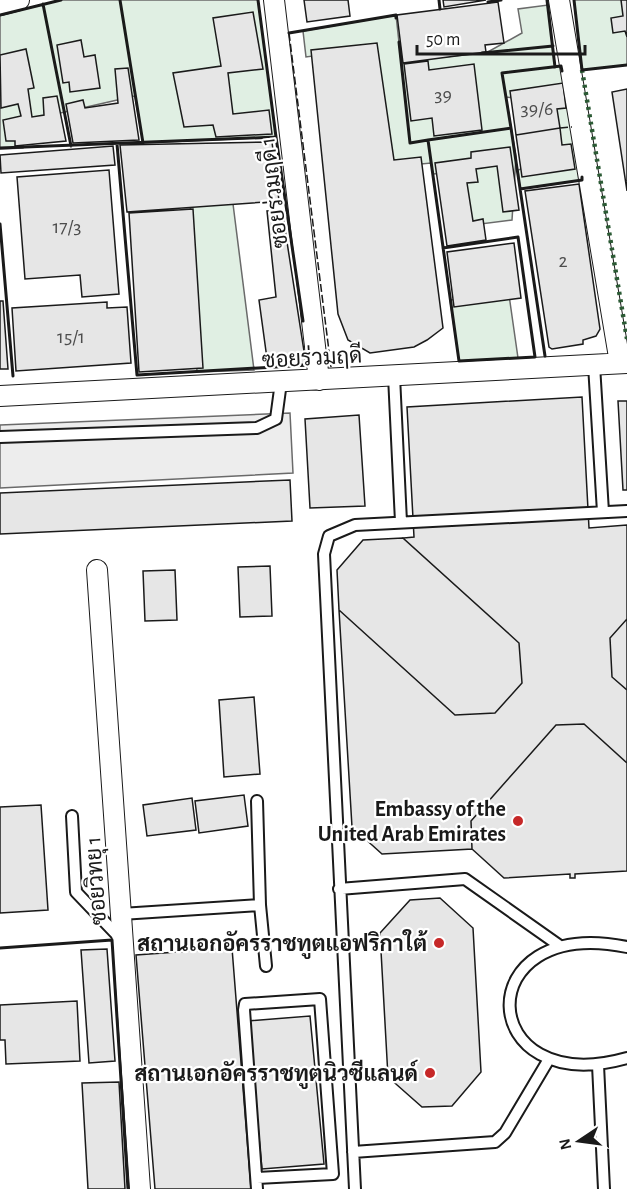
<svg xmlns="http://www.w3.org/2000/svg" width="627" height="1189" font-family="'Alegreya Sans',Sarabun,sans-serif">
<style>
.green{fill:#e0efe3;stroke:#6a6a6a;stroke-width:1.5}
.parking{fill:#ededed;stroke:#6a6a6a;stroke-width:1.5}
.building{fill:#e6e6e6;stroke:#1a1a1a;stroke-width:1.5}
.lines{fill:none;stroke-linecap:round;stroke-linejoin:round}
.service-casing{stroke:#1a1a1a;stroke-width:14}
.minor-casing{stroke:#1a1a1a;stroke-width:22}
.service{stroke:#fff;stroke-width:10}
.minor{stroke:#fff;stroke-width:20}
.hedge{stroke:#2b5a34;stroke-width:4.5;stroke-dasharray:3 4.5;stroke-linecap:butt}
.fence{stroke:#1a1a1a;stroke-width:1.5;stroke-dasharray:8 3;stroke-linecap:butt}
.wall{stroke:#1a1a1a;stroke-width:3}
.poi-dot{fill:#c62828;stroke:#fff;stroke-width:2}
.labels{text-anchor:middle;stroke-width:4.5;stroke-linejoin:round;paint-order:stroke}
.number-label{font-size:20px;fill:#4d4d4d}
.street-label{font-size:22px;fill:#1a1a1a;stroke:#fff}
.poi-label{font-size:22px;font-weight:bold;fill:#1a1a1a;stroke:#fff;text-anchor:end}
</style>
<rect width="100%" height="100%" fill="#fff"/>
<path class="green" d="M61,0H258L276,137L143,143L135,96L25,121L23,148L0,149V15Z
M574,0H627V65L582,70Z
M548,5L555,66H561L582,180L520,189L518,170L556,157L549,102L506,97L516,157L512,220L465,226L459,172L433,174L431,163L390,167L371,48L306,57L303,31L396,15L401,61L486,53L522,33L518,9Z
M232,196L254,370L197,372L190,200Z
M509,295L518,358L459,361L450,300Z"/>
<path class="parking" d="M290,413L293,473L0,488V425Z"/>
<path class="building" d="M304,0H348L350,16L307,22Z
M443,0H486L444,7Z
M621,0H627V37L625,31L613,33L611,18L623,16Z
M498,2L504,43L485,45L486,52L403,63L397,15Z
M253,12L263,69L228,73L233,114L269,110L272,134L216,137L213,125L184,127L173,73L221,66L213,18Z
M81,40L84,57L95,55L100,88L70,92L69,82L63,83L57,45Z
M377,43L394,160L421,157L443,328L427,340L414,347L370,353L348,340L338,314L311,50Z
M26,49L34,88L28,89L32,117L44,115L43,98L57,96L66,141L15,146V141H6L3,120L21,116L18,104L1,108L0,55Z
M428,61L429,70L474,64L482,130L434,136L432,118L411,121L404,64Z
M128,68L139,140L73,143L66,104L83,100L85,108L118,103L115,69Z
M563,83L566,108L557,109L560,128L516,135L510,91Z
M627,89V191L612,92Z
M560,128L562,145L571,144L575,169L522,177L516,135Z
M272,142L279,201L127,212L120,145Z
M113,146L115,165L1,173L0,155Z
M510,147L519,210L503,212L497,166L476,169L478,182L467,183L473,221L483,219L486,240L447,246L435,163L471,158V152Z
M109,170L119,294L82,297L80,275L25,279L17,177Z
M579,184L600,329L596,336L583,340V344L552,349L549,347L525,191Z
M193,209L203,368L139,372L129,213Z
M282,210L306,364L268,366L259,300L276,297L267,211Z
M514,243L521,298L454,307L447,252Z
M0,301H3L8,369H0Z
M107,302V308L127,307L131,363L16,371L12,308Z
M582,397L589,528L627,525V619L610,638L612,677L627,690V763L584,724L556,725L471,821L472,849L382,854L352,827L339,610L455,715L495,713L522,683L519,643L403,538L414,537L407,407Z
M618,401H627V490H623Z
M359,415L365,506L310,508L305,419Z
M290,480L292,521L0,534V493Z
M403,538L519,643L522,683L495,713L455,715L339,610L337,570L363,540Z
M270,566L272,616L240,617L238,567Z
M175,570L177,620L145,621L143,571Z
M627,619V690L612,677L610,638Z
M254,697L260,774L224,777L219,700Z
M584,724L627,763V871L575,874V878H570V874L504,878L472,849L471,821L556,725Z
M244,795L248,826L199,833L195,801Z
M192,798L196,830L147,836L143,805Z
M41,805L48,910L0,913V807Z
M440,898L473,928L481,1072L452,1106L422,1107L388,1077L380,933L410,900Z
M232,948L251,1189H155L136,955Z
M107,949L115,1061L89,1063L81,950Z
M77,1001L80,1061L6,1064L5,1040H0V1005Z
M310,1016L324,1164L262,1169L248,1021Z
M119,1082L125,1189H88L82,1083Z"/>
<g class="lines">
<g class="service-casing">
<path id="service" d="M594,365L603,512
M394,376L401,522
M0,437L257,428L276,419L281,382
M257,801L260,905L266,966
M72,816L76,892L120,938
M339,889L465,879L560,946
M121,914L260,905
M627,947C467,914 474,1101 627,1058
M598,1065L604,1189
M353,1152L495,1142L505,1133L549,1059
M257,1178L333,1174L320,999L245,1004L244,1010L257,1189
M355,1189L324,554L329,536L355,525L627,511"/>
</g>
<g class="minor-casing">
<path id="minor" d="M274,0L319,380
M559,0L620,363
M0,5L19,0
M0,396L627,363
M97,570L140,1189"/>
</g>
<use href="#service" class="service"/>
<use href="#minor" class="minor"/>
<path class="hedge" d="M582,70L627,339"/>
<path class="fence" d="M289,33L331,367
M560,128L572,127"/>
<path class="wall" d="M120,0L143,143
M439,0L440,9
M547,0L555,67
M574,0L582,70L627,65
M488,2L501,0
M43,4L71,146
M0,15L61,0
M289,33L396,15V18
M399,42L410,143L428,140L459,361L535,357L518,237L443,248
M482,53L553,46
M511,128L502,73L561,66L562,71
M276,137L303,321
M428,140L511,128L545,356
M117,144L137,375L309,365
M0,148L276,137L258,0
M520,189L582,180V177
M0,224L13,376
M0,948L112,940L128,1189"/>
</g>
<g class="poi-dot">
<circle cx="518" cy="821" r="6"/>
<circle cx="439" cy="943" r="6"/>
<circle cx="430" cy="1073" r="6"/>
</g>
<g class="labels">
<g class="number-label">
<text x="443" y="101">39</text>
<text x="537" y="115">39/6</text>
<text x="67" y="233">17/3</text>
<text x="563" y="267">2</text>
<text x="71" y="343">15/1</text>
</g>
<g class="street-label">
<text transform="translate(273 193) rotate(-97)" y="8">ซอยร่วมฤดี 1</text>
<text transform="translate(312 357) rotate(-3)" y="8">ซอยร่วมฤดี</text>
<text transform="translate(95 881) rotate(-94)" y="8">ซอยวิทยุ 1</text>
</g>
<g class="poi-label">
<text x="506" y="816">Embassy of the<tspan x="506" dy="25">United Arab Emirates</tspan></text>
<text x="427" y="951">สถานเอกอัครราชทูตแอฟริกาใต้</text>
<text x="418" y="1081">สถานเอกอัครราชทูตนิวซีแลนด์</text>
</g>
</g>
<g transform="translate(579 1141) rotate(257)" stroke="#ffffff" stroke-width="4.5" paint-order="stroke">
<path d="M0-4.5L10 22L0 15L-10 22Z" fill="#1a1a1a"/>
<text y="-9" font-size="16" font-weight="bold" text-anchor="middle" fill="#1a1a1a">N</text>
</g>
<path d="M417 45v9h168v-9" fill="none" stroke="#1a1a1a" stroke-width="3"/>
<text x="426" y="45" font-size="18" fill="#1a1a1a" stroke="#ffffff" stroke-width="4.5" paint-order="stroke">50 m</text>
</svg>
